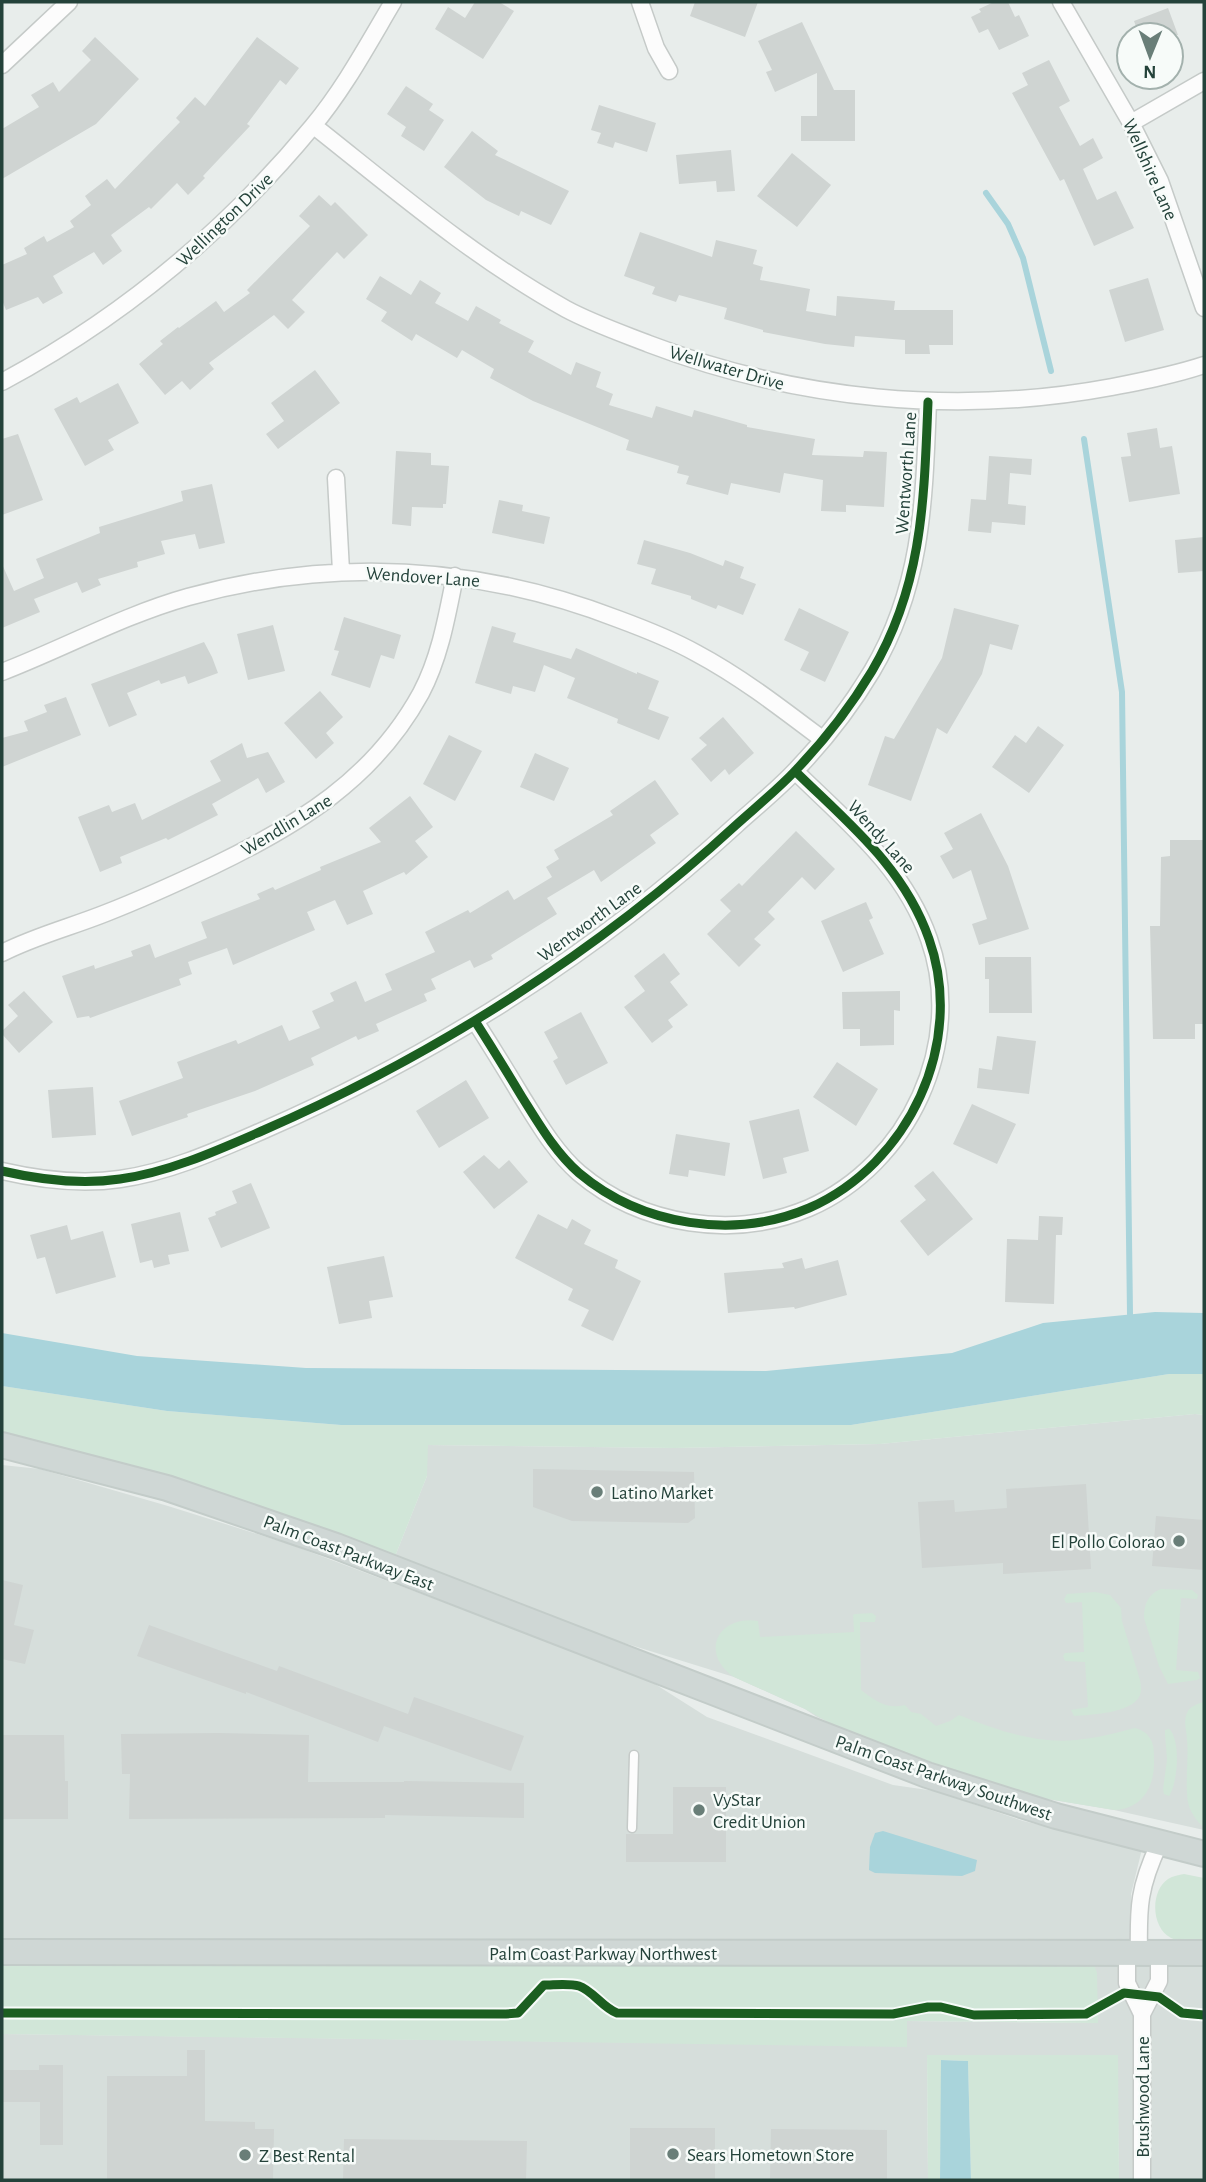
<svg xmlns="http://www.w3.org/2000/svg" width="1206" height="2182" font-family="'Alegreya Sans',sans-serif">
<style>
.built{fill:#d6dedb}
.green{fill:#d1e6d8}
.water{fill:#a9d4db}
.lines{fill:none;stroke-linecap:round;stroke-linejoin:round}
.stream{stroke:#a9d4db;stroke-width:6}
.building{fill:#cfd4d2}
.lane-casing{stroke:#c5cac8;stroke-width:11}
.street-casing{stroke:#c5cac8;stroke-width:19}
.primary-casing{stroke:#c3ccc9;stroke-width:28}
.lane{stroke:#fcfcfc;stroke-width:8}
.street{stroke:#fcfcfc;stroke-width:16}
.primary{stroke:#cfd7d5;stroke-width:24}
.cycleway-casing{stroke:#f7fbf9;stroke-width:13}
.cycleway{stroke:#1b5e20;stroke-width:9}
.poi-dot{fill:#697e78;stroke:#f7fbf9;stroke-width:2.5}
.labels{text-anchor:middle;stroke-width:5;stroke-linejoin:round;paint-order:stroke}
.street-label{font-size:19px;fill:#24423a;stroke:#f7fbf9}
.poi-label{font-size:19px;fill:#24423a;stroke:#f7fbf9;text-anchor:start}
</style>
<rect width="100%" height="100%" fill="#e8edeb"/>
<path class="built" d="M1195,1414L1204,1415V1830L1114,1810L1011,1793L817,1717L805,1709L734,1677L579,1629L394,1559L427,1476V1445L675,1448L880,1444Z
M2,1465L40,1469L168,1506L289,1544L647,1679L707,1717L893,1785L935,1791L1023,1821L1142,1849L1131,1894V1943L2,1941Z
M1094,1964L1204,1965V2180H1119L1117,2055L927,2056L928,2180H2V2034L906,2046V2021L1098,2023Z"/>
<path class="green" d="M1169,1374H1204V1415L1195,1414L880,1444L675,1448L428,1445L427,1476L394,1559L2,1435V1386L167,1411L341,1425H851Z
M1161,1589L1192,1590L1198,1595L1197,1599L1181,1598L1176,1670L1198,1672L1200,1678L1197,1680L1168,1684L1159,1666L1144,1618C1144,1604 1148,1594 1161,1589Z
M1095,1592L1110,1595L1121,1608L1122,1621L1140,1680C1141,1685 1142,1692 1139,1697C1131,1713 1090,1715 1074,1716L1071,1710L1088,1707L1085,1662L1065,1661L1063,1656L1065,1653L1084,1652L1082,1602L1066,1603L1064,1599L1067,1594Z
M872,1613L876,1616L875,1622H860L861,1690C874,1700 887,1710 905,1705L911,1712L921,1714L936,1726L950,1721L959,1715C996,1730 1036,1744 1076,1740C1096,1738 1116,1733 1135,1728C1141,1730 1146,1732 1149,1737C1154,1743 1154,1751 1154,1759C1155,1786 1143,1809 1114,1810L1011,1793L851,1735L805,1709L734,1677C699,1653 718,1615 758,1621L760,1637L854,1632L853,1615L855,1614Z
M1204,1702V1828C1198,1822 1192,1815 1189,1806C1184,1791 1189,1758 1187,1740C1187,1732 1183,1722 1187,1713C1190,1706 1197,1704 1204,1702Z
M1169,1729C1181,1739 1178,1783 1169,1796L1164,1794L1163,1789L1167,1760L1165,1734V1730Z
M1184,1874L1204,1878V1943C1193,1942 1181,1943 1171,1938C1151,1928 1150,1891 1168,1879C1173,1876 1179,1875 1184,1874Z
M2,1963L1094,1964L1097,1973L1098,2023L907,2021V2047L2,2034Z
M927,2055H1118L1119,2180H971L968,2061L942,2060L940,2180H928Z"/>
<path class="water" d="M1155,1312L1204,1313V1374H1169L851,1425H341L167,1411L2,1386V1333L137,1356L306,1368L766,1371L952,1353L1043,1323Z
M883,1831L977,1860L975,1871L962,1876L875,1873L869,1870L870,1847L875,1833Z
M941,2060L968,2061L971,2180H940Z"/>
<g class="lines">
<path class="stream" d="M986,193L1008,224L1023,258L1051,371
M1084,439L1122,692L1130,1314"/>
</g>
<path class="building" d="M475,2H499L514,11L483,59L435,29L448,7L465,18Z
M695,2H758L745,37L690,16Z
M994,2H1008L1015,17L1019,15L1029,36L999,50L988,29L979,33L971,17L981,12L979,9Z
M1168,8L1178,35H1139L1134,21Z
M802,22L834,90H855V141H801V116H817V73L775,92L766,72L772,70L758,41Z
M95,37L139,79L96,124L2,179V129L39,107L31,95L53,82L59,92L91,60L82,51Z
M257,37L299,68L286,85L280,80L247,124L250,126L203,176L205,178L188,195L177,183L151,209L149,207L111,235L122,251L103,265L94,252L53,276L63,293L43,304L38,297L6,310L2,300V265L27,254L24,248L44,236L47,242L74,227L70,221L91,205L85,196L107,179L115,189L180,122L176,118L195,97L205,106Z
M1049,60L1070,101L1059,107L1080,146L1093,138L1103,158L1083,169L1097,200L1116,191L1134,228L1094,246L1064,179L1060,181L1012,93L1028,85L1022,73Z
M406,86L433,104L429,110L444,120L424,151L401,136L406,127L387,114Z
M599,105L656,123L647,152L615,142L613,148L597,143L601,133L591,130Z
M472,131L498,151L495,155L569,191L551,225L521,211L519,216L486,200L444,167Z
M731,150L735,191L717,192L716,181L679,184L676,155Z
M792,153L831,185L797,227L757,196Z
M319,195L331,206L335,202L368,235L344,259L337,252L292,300L305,312L288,329L274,315L209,363L214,369L190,390L182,381L165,395L139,364L163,344L160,341L178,327L179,328L216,301L224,312L250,293L247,290L310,226L299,216Z
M640,232L712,257L716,240L757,250L753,264L763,267L760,280L810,289L806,311L836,316L837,296L895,301L894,310H953V345H929L930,354H905V340L855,336L854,347L825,344L763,332V330L724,319L727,308L679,295L676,302L652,294L655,287L624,276Z
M380,276L411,295L420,280L441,293L435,303L468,321L476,306L501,320L499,323L534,341L528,352L571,375L576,362L601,372L596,387L613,394L609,405L652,418L656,406L692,417L694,410L747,425V427L815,439L812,455L863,457L864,451L887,452L884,507L846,505V512L821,511L823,480L784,473L780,493L731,483L728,495L686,484L689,476L677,473L679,466L626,450L629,440L533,401L490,378L494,369L462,350L457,358L416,334L412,341L381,321L387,312L366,299Z
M1148,278L1164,330L1125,342L1109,290Z
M315,370L340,403L278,449L266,434L284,421L271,403Z
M118,383L139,423L108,440L114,450L85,466L54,409L77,397L80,403Z
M1157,428L1160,448L1172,446L1180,494L1129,502L1121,457L1131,456L1127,433Z
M18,434L43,500L2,515V439Z
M396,451L431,453V465L449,466L446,504H443V508L412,507L411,526L392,524Z
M989,456L1032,459L1031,475L1010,473L1008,504L1026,506L1025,525L992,522L991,533L968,531L971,499L986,500Z
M212,484L225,543L199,549L195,534L161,541L165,554L137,562L138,567L98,579L101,585L82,593L77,582L34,599L40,612L2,628V564L14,591L44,578L36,559L100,533L99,527L183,501L181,491Z
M499,500L523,505L522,511L550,517L544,544L492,533Z
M1204,537V571L1178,573L1175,540Z
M644,540L690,553L723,566L725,560L744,567L740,578L756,584L743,615L718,605L716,609L691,599V596L651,584L656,569L637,564Z
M799,608L849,632L825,682L800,670L809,652L784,640Z
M954,608L1019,625L1012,650L990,644L982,674L947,734L937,728L911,801L868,785L885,736L894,739L942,658Z
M344,617L401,635L394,659L381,655L370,688L331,675L339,651L334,650Z
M273,625L285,671L248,680L237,634Z
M492,626L516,633L513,642L571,659L576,648L637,674V672L659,681L648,709L669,717L659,740L617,723L618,719L567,698L575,678L544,665L535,692L513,686L511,694L475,683Z
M204,642L212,657L218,673L188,684L185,676L161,684L159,680L127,693L137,715L109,727L91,684Z
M320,691L343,717L326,733L334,743L316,759L284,723Z
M66,697L81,735L2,767V738L28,731L24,721L47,712L44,705Z
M723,717L754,753L729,775L725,769L711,782L691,759L707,745L699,738Z
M1038,726L1064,745L1029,793L992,767L1015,735L1026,743Z
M449,735L482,751L455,801L423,784Z
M242,743L247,758L268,752L285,782L266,793L258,778L212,804L218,815L168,840L166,838L120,857L122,863L100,872L78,817L109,805L112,812L135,803L142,820L221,781L210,761Z
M535,753L569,768L554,801L520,787Z
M655,780L679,814L650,835L656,843L601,882L594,870L547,898L557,914L491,955L493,959L474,968L470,960L431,979L436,989L424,994L427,1001L376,1024L379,1031L358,1040L356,1036L311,1058L314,1065L255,1091L187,1114L188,1117L132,1136L119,1101L183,1078L177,1062L236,1040L238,1044L282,1025L289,1041L320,1028L312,1011L334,1001L330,993L356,981L365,1002L392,990L385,974L435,952L425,932L468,910L470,913L508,890L514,900L552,877L546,867L559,859L554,850L613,815L610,811Z
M410,796L433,827L415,841L428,857L406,875L404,872L363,891L373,914L347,925L335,900L307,912L315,930L233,965L227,948L188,962L192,974L179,979L181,985L90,1018L89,1016L77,1018L62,976L94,965L95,969L133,956L131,951L150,944L155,958L207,938L201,922L260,899L257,894L273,887L275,890L321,870L320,867L381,842L369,828Z
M981,813L1008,866L1029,929L979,945L972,924L987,919L971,870L953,879L940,856L953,849L944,833Z
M796,831L835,869L815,890L802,877L768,912L775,919L754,939L761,945L739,967L707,934L731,911L720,900L739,883L742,886Z
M1170,840H1204V1024H1195V1039H1153L1150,926H1160L1161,857L1170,856Z
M866,902L873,918L869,920L884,954L843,972L821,921Z
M664,953L680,974L670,982L688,1005L668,1020L673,1027L652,1043L624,1007L645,991L634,976Z
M985,957H1031L1032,1013H989V979H985Z
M24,991L53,1022L19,1053L2,1034V1031L18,1016L8,1005Z
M900,991V1011L894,1010V1045L860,1046V1029H843L842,992Z
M581,1012L608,1063L566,1085L553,1061L558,1058L544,1032Z
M997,1036L1036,1041L1029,1094L977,1088L979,1068L992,1070Z
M837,1062L878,1089L856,1126L813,1097Z
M466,1080L489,1118L439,1148L416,1111Z
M93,1087L96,1135L52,1138L48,1090Z
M972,1104L1016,1124L997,1164L953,1144Z
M799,1109L809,1151L783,1158L787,1173L763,1179L749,1121Z
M676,1134L730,1143L725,1176L689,1170L688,1177L669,1174Z
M484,1155L499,1169L509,1160L528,1182L494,1209L463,1172Z
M933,1171L973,1219L928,1256L900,1221L926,1200L914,1186Z
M251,1183L270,1228L221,1248L208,1218L216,1215L215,1212L237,1203L232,1191Z
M180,1212L189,1251L168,1255L170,1264L154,1268L152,1260L140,1263L131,1224Z
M538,1214L567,1229L572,1219L591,1230L584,1244L618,1260L615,1268L641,1281L613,1341L581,1326L589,1310L568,1300L573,1289L515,1258Z
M1039,1216L1063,1217L1062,1235H1056L1054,1304L1005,1302L1007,1239L1038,1240Z
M67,1225L71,1240L103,1231L116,1277L56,1294L45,1257L37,1259L30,1235Z
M384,1256L393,1297L369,1301L372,1318L339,1324L327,1267Z
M802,1258L805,1269L838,1260L847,1295L795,1309L794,1307L728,1313L724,1273L784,1268L782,1263Z
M533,1469L694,1472L695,1518L688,1523L572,1521L533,1507Z
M1086,1484L1091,1569L1003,1574V1563L922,1568L918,1502L954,1500L955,1512L1007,1508L1006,1489Z
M1156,1516L1204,1520V1570L1152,1566Z
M2,1580L23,1585L14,1625L34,1630L25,1664L2,1659Z
M149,1625L277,1671L279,1666L408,1714L414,1697L524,1736L511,1771L384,1726L378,1742L246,1692V1694L137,1656Z
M218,1733L309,1735L308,1782H404V1781L524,1783V1818L385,1815V1818L129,1819L130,1774H122L121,1734Z
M2,1735H64L65,1781H68V1819H2Z
M673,1787H726V1862H626V1834H673Z
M187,2050H205V2121L255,2122V2129H274L273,2180H107V2076H187Z
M39,2065H63V2145H40V2102H2V2070H39Z
M630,2128H715V2180H630Z
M771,2129L887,2130V2179L770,2178Z
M344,2139L527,2141L526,2180H343Z"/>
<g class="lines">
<g class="lane-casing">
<path id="lane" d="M632,1828L634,1755"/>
</g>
<g class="street-casing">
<path id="street" d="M640,2L656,48L669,71
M1061,2L1131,123L1160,181L1204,308
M2,65L69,2
M1131,123L1204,81
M314,126C395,190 474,258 566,309C592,323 621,333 649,344C796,400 956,416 1112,387C1143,381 1174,375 1204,365
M2,382C121,318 226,231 312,127C344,89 368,44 393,2
M336,478L341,571
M2,672C64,648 124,615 188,597C333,557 478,565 618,619C645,629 671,639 696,653C741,677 781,708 822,739
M2,953C35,936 71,927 106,913C142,899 177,883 213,866C298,825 374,779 421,693C440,657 447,616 455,576
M475,1021C491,1046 507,1072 522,1097C539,1124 555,1152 579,1173C642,1226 734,1240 809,1208C909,1164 966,1043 929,939C904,867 848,823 795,771
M2,1171C41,1180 80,1185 120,1179C170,1172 218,1150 264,1130C436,1055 599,951 736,825C756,807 777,790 795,771C823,742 851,706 872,671C923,585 924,499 928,402
M1127,1953V1983L1142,2014V2180
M1139,1953C1138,1906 1139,1887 1159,1844
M1142,2014L1159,1981V1953"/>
</g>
<g class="primary-casing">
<path id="primary" d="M2,1445L167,1488L336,1546L927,1775L1056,1816L1204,1854
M2,1952L1204,1953"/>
</g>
<use href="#lane" class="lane"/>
<use href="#street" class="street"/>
<use href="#primary" class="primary"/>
<g class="cycleway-casing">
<path id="cycleway" d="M475,1021C491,1046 507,1072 522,1097C539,1124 555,1152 579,1173C642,1226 734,1240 809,1208C909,1164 966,1043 929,939C904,867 848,823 795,771
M2,1171C41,1180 80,1185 120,1179C170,1172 218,1150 264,1130C436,1055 599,951 736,825C756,807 777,790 795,771C823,742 851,706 872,671C923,585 924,499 928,402
M2,2013L506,2014L518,2013L544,1985C554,1985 569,1983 579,1986C592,1990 603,2008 617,2013L893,2014L928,2007H941L974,2015L1086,2014L1124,1993L1159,1997L1182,2013L1204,2015"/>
</g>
<use href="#cycleway" class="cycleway"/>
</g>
<g class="poi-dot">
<circle cx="597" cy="1492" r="7"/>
<circle cx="1179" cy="1541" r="7"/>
<circle cx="699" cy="1810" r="7"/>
<circle cx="673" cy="2154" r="7"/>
<circle cx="245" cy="2155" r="7"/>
</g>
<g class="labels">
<g class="street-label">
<text transform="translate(1151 169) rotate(66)" y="7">Wellshire Lane</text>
<text transform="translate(224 219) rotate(-44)" y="7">Wellington Drive</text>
<text transform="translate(727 367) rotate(16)" y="7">Wellwater Drive</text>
<text transform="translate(905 473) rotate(-86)" y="7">Wentworth Lane</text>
<text transform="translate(423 576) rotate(4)" y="7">Wendover Lane</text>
<text transform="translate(286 824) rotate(-31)" y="7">Wendlin Lane</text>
<text transform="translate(882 836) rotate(48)" y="7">Wendy Lane</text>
<text transform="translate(589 921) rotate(-36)" y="7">Wentworth Lane</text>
<text transform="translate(349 1552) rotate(21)" y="7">Palm Coast Parkway East</text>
<text transform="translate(944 1777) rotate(19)" y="7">Palm Coast Parkway Southwest</text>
<text x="603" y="1960">Palm Coast Parkway Northwest</text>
<text transform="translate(1142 2097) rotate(-90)" y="7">Brushwood Lane</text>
</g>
<g class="poi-label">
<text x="611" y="1499">Latino Market</text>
<text x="1165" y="1548" text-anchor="end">El Pollo Colorao</text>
<text x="713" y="1806">VyStar<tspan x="713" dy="22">Credit Union</tspan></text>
<text x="687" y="2161">Sears Hometown Store</text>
<text x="259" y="2162">Z Best Rental</text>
</g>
</g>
<rect width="1206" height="2182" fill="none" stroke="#24423a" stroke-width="7"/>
<g transform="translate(1150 56) rotate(181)"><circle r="33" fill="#f7fbf9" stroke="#a3b1ad" stroke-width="2"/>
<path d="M0-5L12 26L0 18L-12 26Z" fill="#697e78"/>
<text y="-10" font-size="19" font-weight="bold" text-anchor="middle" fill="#24423a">N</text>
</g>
</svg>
